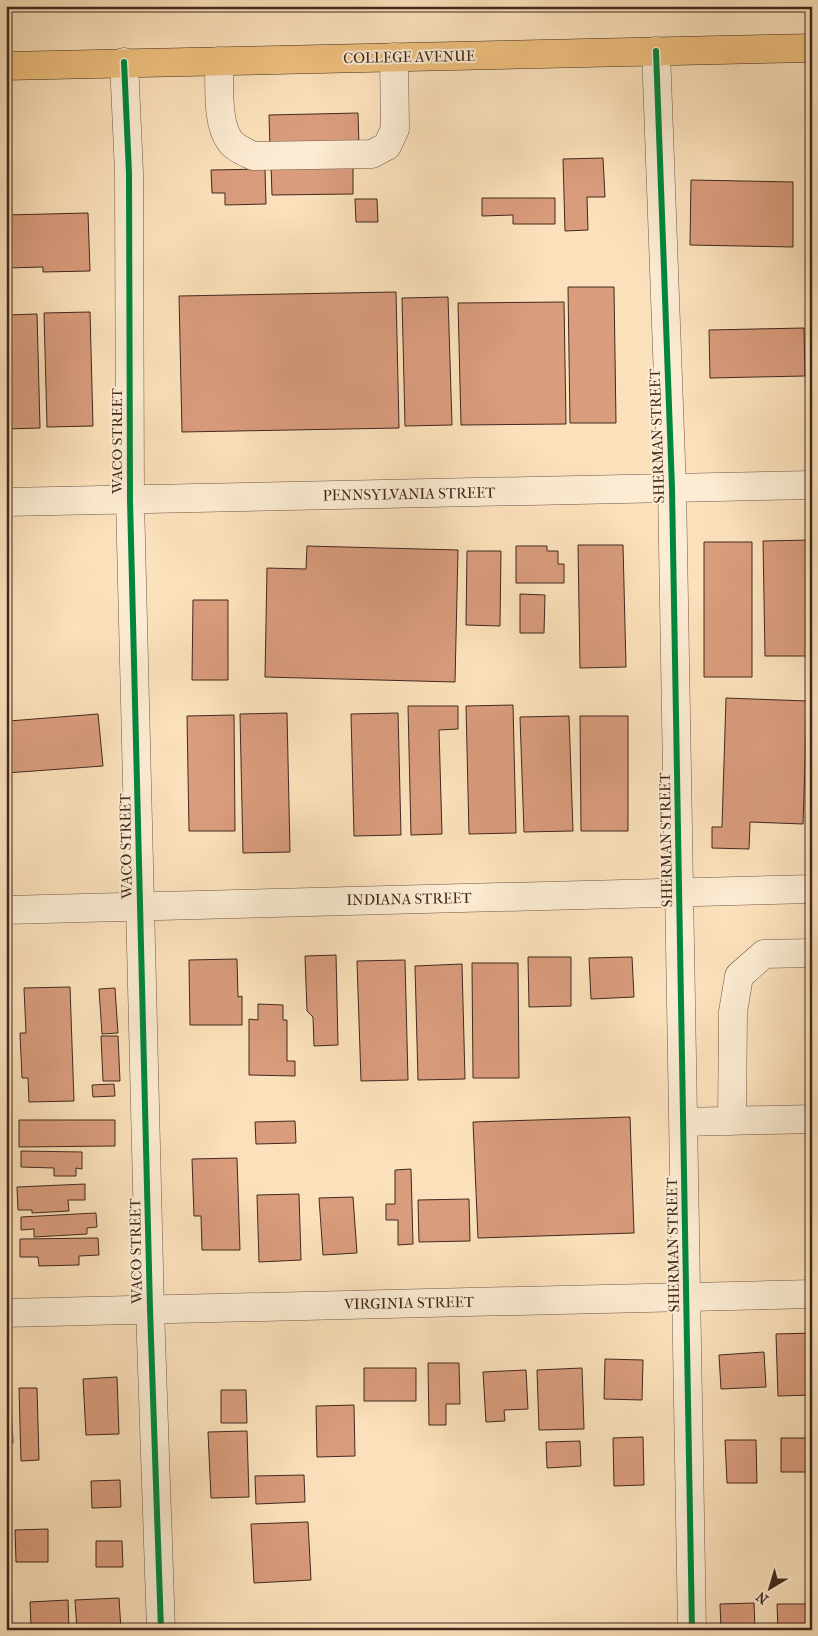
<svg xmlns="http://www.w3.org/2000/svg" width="818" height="1636" font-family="'IM FELL French Canon',serif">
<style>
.building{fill:#d99c7d;stroke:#42291e}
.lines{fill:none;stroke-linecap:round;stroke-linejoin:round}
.minor-casing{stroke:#705745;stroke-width:29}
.major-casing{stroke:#42291e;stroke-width:29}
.minor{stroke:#fcecd3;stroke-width:28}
.major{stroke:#eec07e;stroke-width:28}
.cycleway-casing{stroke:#fcecd3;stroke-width:9}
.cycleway{stroke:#00873e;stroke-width:6}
.labels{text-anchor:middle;stroke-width:4;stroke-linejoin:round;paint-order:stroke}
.street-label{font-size:15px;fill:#42291e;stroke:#fcecd3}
</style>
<rect width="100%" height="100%" fill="#fbe1bb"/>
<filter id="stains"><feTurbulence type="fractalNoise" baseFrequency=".004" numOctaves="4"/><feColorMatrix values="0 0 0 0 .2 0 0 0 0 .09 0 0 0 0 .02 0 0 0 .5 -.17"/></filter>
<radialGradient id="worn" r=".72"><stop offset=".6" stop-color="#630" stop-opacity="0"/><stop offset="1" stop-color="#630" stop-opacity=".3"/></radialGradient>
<path class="building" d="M358,113L359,146L270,148L269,115Z
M603,158L605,197H587L588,230L565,231L563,159Z
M353,163V194L272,195L271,165Z
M265,169L266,204L225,205V193H212L211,170Z
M691,180L793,182V247L690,245Z
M482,198H555V224H513V215L482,216Z
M355,199H377L378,222H356Z
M88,213L90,271L43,272V267L6,268V215Z
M568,287H614L616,423H570Z
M396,292L399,428L182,432L179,296Z
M448,297L452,425L405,426L402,298Z
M564,302L566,424L461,425L458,303Z
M90,312L93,426L47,427L44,313Z
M37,314L40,428L6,429V315Z
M804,328L805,376L710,378L709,330Z
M811,540L812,656H765L763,541Z
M704,542H752V677H704Z
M578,545H623L626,667L580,668Z
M307,546L458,550L455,682L265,677L267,568L306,569Z
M516,546H547V551H558V564H564V583H516Z
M467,551H501L500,626L466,625Z
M520,594L545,595L544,633H520Z
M193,600H228V680H192Z
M726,698L807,701L803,824L750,822L749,849L712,848V827H722Z
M513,705L516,833L469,834L466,706Z
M408,706H458V729L439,730L442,834L411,835Z
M287,713L290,852L243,853L240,714Z
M398,713L401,835L354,836L351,714Z
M98,714L103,766L6,773V750L11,749L9,721Z
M234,715L235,831H189L187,716Z
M569,716L573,831L524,832L520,717Z
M580,716H628V831H581Z
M336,955L338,1045L314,1046L313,1017L307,1011L305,956Z
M528,957H571V1006L529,1007Z
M632,957L634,997L591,999L589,958Z
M237,959L238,997L242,996V1025H190L189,960Z
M405,960L408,1080L361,1081L357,961Z
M472,963H518L519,1078H473Z
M462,964L465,1079L418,1080L415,966Z
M70,987L74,1101L29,1102L28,1078H22L20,1033H26L24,988Z
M115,988L118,1033L102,1034L99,989Z
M258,1004L283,1005V1020H287V1061H295V1076L249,1075V1019L258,1020Z
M101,1036H118L120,1081H103Z
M114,1084L115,1096L93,1097L92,1085Z
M630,1117L634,1233L478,1238L473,1122Z
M19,1120H115V1146L19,1147Z
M295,1121L296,1143L256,1144L255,1122Z
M21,1151L82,1152V1169L76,1168V1176H54V1168L21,1167Z
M237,1158L240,1250H202L201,1216H194L192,1159Z
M411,1169L413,1244L398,1245V1220H386V1204H395V1170Z
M85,1184V1200H68L69,1211L32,1213V1210H18L17,1187Z
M299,1194L301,1260L259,1262L257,1195Z
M353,1197L357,1253L323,1255L319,1198Z
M469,1199L470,1241L419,1242L418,1200Z
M96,1213L97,1227L87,1228V1234L34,1237V1229L21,1230V1217Z
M98,1238L99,1255L79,1256V1265L39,1266L38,1257H20V1239Z
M812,1333V1395L778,1396L776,1334Z
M764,1352L766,1387L721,1389L719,1355Z
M605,1359L643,1360L642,1400L604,1399Z
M428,1363H459L460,1404H446V1425H429Z
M364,1368H416V1401H364Z
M582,1368L584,1429L539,1430L537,1370Z
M526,1370L528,1409L504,1410L505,1421L486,1422L483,1372Z
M117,1377L119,1434L86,1435L83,1379Z
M19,1388H37L39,1460L21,1461Z
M221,1390H246L247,1423H221Z
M6,1397L7,1402H11L13,1443L8,1444V1452H6Z
M354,1405L355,1456L317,1457L316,1406Z
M247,1431L249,1497L211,1498L208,1432Z
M643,1437L644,1485L614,1486L613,1438Z
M781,1438H812V1472H781Z
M725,1440H756L757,1483H727Z
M580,1441L581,1466L547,1468L546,1442Z
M304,1475L305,1502L256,1504L255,1476Z
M120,1480L121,1507L92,1508L91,1481Z
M308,1522L311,1580L254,1583L251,1524Z
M48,1529V1562H16L15,1530Z
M96,1541H122L123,1567H96Z
M6,1598H12V1630H6Z
M119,1598L121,1630H77L75,1600Z
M68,1600L69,1630H17V1625H31L30,1602Z
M754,1603L755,1630H721L720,1604Z
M777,1604H812V1630H778Z"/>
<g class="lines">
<g class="minor-casing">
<path id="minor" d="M656,51L672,488L692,1630
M219,61C220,83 216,123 230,141C235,148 245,152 253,156L372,154L387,146L395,129L394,57
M124,62L129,173L130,500L150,1309L161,1630
M6,502L812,485
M6,910L812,889
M732,1121L733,1012L739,976L764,954L812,953
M683,1122L812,1119
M6,1313L812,1294"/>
</g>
<g class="major-casing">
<path id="major" d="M6,66L812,48"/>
</g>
<use href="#minor" class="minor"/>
<use href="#major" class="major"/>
<g class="cycleway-casing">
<path id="cycleway" d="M656,51L672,488L692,1630
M124,62L129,173L130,500L150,1309L161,1630"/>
</g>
<use href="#cycleway" class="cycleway"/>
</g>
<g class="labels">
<g class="street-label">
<text transform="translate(409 57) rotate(-1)" y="5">COLLEGE AVENUE</text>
<text transform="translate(657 436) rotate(-92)" y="5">SHERMAN STREET</text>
<text transform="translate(117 441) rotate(-90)" y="5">WACO STREET</text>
<text transform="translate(409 494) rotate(-1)" y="5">PENNSYLVANIA STREET</text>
<text transform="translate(666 840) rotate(-91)" y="5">SHERMAN STREET</text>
<text transform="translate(126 846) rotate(-91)" y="5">WACO STREET</text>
<text transform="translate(409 899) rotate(-1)" y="5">INDIANA STREET</text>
<text transform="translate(673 1245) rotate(-91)" y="5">SHERMAN STREET</text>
<text transform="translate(136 1251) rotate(-91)" y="5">WACO STREET</text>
<text transform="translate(409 1303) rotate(-1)" y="5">VIRGINIA STREET</text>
</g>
</g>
<rect width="818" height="1636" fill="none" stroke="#fbe1bb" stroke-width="25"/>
<rect x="8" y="8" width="803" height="1621" fill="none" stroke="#42291e" stroke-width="2.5"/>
<rect x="12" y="12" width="793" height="1611" fill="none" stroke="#42291e"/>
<g transform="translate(770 1588) rotate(218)" stroke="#fcecd3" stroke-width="4" paint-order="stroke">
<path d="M0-4L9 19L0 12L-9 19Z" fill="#42291e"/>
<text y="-8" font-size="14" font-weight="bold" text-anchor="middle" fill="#42291e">N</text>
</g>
<rect width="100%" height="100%" filter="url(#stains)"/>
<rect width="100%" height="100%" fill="url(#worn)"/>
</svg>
